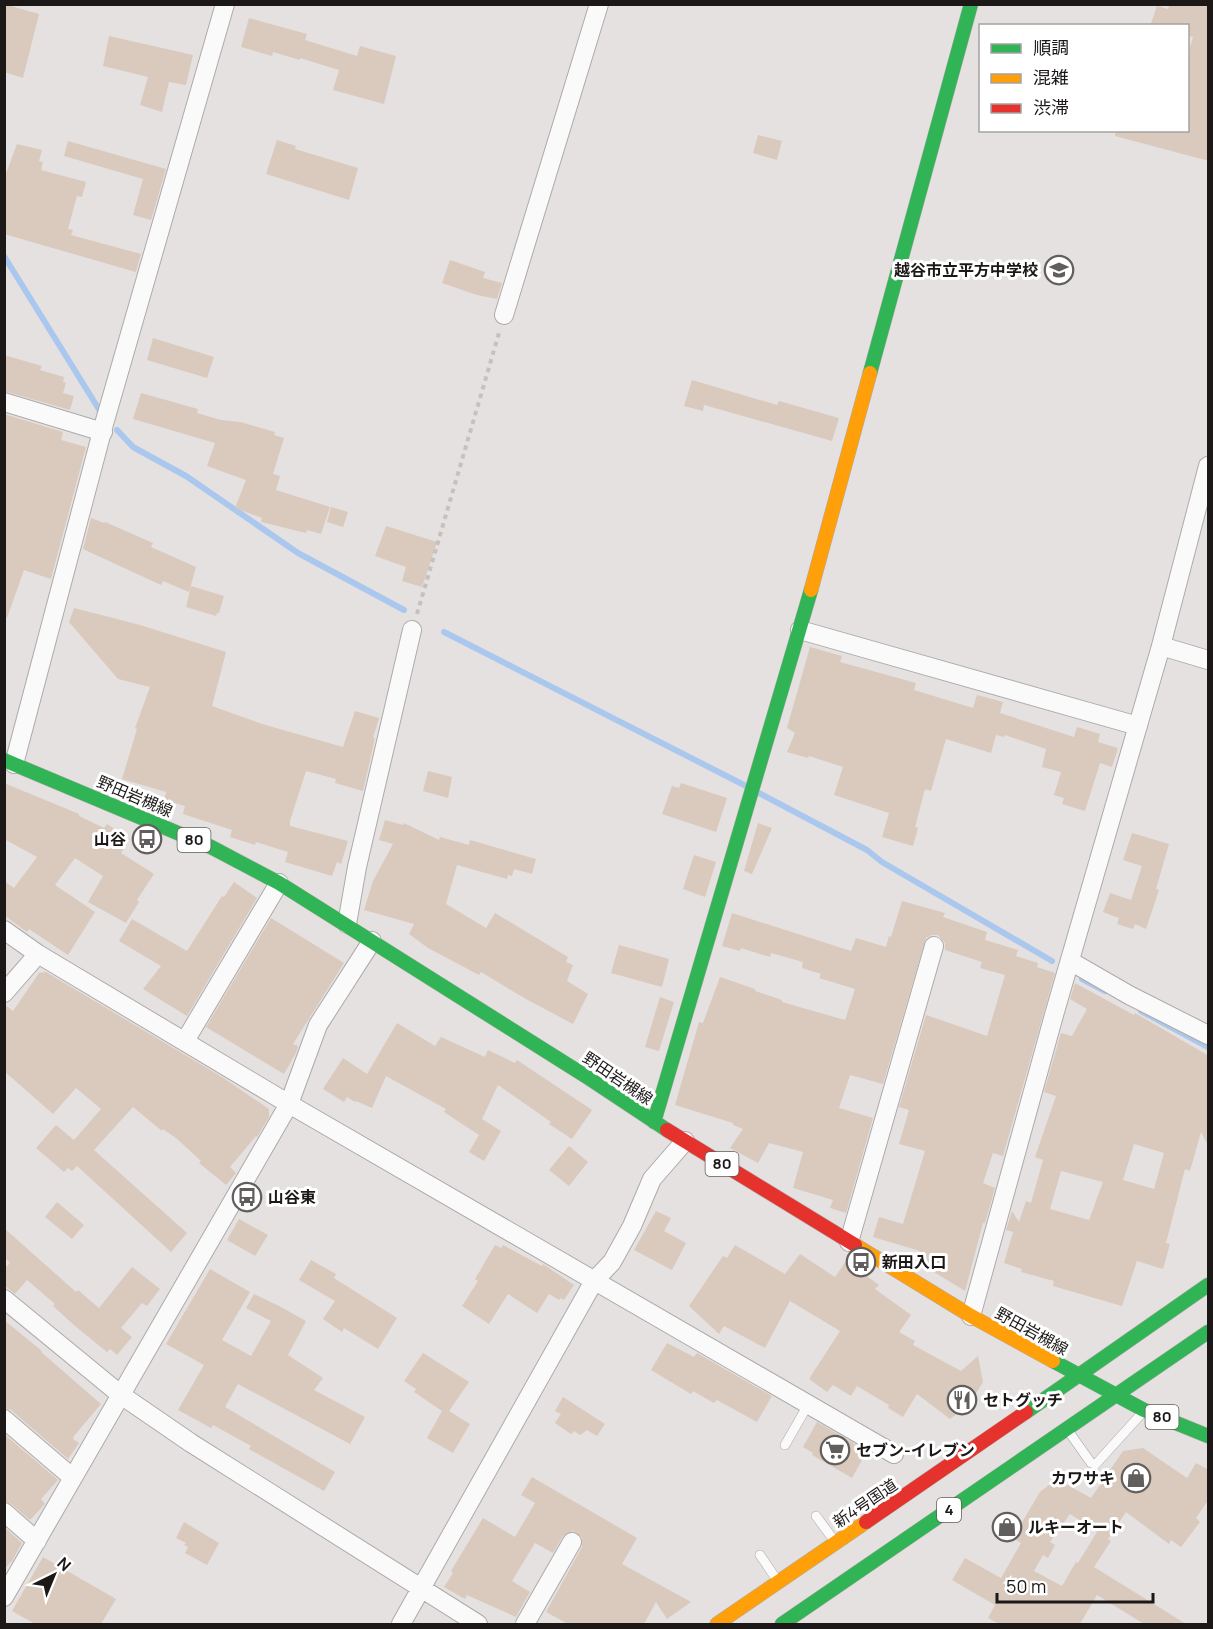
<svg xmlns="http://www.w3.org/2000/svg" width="1213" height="1629" font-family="Manrope,'Noto Sans JP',sans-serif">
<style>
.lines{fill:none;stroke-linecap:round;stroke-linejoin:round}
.stream{stroke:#aac7ee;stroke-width:6}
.building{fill:#d9cabd;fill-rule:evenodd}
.lane-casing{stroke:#adaaa9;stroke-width:10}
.street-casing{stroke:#adaaa9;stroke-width:20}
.fast-casing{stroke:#adaaa9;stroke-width:15}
.slow-casing{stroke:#adaaa9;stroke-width:15}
.jam-casing{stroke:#adaaa9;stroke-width:15}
.path{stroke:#c4c1c1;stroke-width:4;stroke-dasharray:4.5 4.5;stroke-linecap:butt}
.lane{stroke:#fbfafa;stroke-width:9}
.street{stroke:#fbfafa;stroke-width:18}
.fast{stroke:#30b455;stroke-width:14}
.slow{stroke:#ff9f0a;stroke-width:14}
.jam{stroke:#e5322d;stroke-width:14}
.labels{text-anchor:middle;stroke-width:6;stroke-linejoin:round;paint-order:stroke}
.shield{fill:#fff;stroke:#5f5d5d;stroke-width:1.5}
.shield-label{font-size:15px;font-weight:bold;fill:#1b1817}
.poi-label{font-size:16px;font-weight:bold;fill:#1b1817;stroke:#fff;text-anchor:start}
.street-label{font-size:16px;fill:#1b1817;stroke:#fff}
</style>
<rect width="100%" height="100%" fill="#e5e1e0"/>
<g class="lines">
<path class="stream" d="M4,256L100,411
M117,430L133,447L186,476L298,553L404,610
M444,632L748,787
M759,793L867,850L882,862L1052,961
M1082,979L1105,991
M1141,1011L1208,1047"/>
</g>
<path class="building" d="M4,4L39,14L23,78L4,72Z
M1170,4H1209V161L1115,136L1116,130H1188V54L1193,37L1188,36V26H1150L1157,6L1168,9Z
M249,18L307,34L305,40L357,56L360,46L396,56L384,104L333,90L339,70L300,58V60L273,52L272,56L241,47Z
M109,36L193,55L186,85L169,82L162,112L140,105L148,77L103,66Z
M758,135L782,141L777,160L753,153Z
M277,140L296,146L295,149L358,168L349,200L266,174Z
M68,141L166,169L151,220L133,215L143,179L64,156Z
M17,144L42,150L39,161L43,162L41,170L86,182L82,197L77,196L68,229L73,230L71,235L141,254L136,272L4,234V179Z
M450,260L485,272L483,278L502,283L497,299L477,295L442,283Z
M153,338L214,357L207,378L147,360Z
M4,355L42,366L40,370L64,377L63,382L66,383L63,393L74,396L70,410L4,391Z
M692,380L777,405L779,401L839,418L832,441L704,405L703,411L684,406Z
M141,393L198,409L197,413L221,420L240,422L275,432L274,435L284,438L273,474L280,476L276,490L330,507L321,534L307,530L306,533L261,522L262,518L235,508L246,480L207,466L215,443L133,419Z
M4,414L63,432L61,440L86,447L51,579L24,570L7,618L4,617Z
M331,507L348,512L343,527L327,522Z
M91,518L104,523L105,522L153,543L151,547L196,567L189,592L163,581L161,585L83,549Z
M386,526L437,542L422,587L402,581L406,567L375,556Z
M191,586L224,596L219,613H217L216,616L186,607Z
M74,608L140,625L226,652L212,706L262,724L343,747L355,711L379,718L373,738H375L363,791L335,783L336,779L306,771L290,821V826L348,841L341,864L337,862L332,876L285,862L288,852L256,842L255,845L230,837L232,830L183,814L185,806L164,800L166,792L122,779L137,729L135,728L150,687L118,679L69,622Z
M810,647L842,656L840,662L916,683L914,690L973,708L977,695L1003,702L1000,713L1074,737L1077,727L1100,734L1098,742L1118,748L1112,767L1100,763L1085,811L1062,804L1064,798L1054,795L1061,772L1042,767L1046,749L1005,735L1004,737L996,735L991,753L946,739L931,791L925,789L915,827L918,828L913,846L882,837L889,813L834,795L843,767L809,756L808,758L787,752L795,733L787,728Z
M428,771L452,777L448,798L423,791Z
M4,783L79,814V816L104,828L107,824L130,839L121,853L154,874L137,900L139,902L126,923L88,902L103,876L75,858L55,885L95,912L68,955L29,929L27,932L4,915V881L14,888L37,857L4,839Z
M681,783L727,798L716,832L662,814L672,786L679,788Z
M385,820L403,825L404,823L439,840L440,837L469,845L470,840L536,859L532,874L514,869L512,876L508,875L507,879L457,865L446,904L486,928L495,913L568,957L566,962L573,965L567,981L588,994L573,1024L526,999L481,972L479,975L428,948L409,934L414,924L364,910L373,881L393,844L379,840Z
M758,823L772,828L752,874L744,871Z
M1132,833L1169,844L1156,889L1159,890L1146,929L1135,924L1133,929L1117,924L1119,918L1103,912L1110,893L1131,900L1142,866L1123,860Z
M694,855L716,862L705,897L683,889Z
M234,882L257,898L187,1016L143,989L161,966L119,941L132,919L187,951L222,896L224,897Z
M902,901L945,913L943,917L987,932L985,940L1018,950L1016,956L1038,963L1037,967L1055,973L1003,1156L993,1153L983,1183L995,1188L985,1223H983L965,1291L916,1261L920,1251L873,1237L879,1217L903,1224L925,1151L899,1144L909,1110L899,1107L926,1015L987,1036L1005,975L980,968L982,962L945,950V943L938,935H932L926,938L883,1084L850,1075L839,1108L873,1118L846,1213L830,1208L833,1200L793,1188L803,1152L769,1143L758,1163L730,1148L743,1129L733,1125V1123L675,1105L699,1022L703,1023L720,977L755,989V991L782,1000V1002L845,1020L855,989L819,978L821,974L802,968L803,962L771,953L770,957L741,948L740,951L722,946L732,913L851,951L856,938L886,947L889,936L891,937Z
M271,918L344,963L293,1044L298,1046L296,1053L284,1074L206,1027Z
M619,945L669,959L662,987L611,973Z
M46,972L222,1077L269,1109V1117L257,1137L256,1136L230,1167L236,1173L226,1185L199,1163L201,1161L176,1138L163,1129L162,1131L133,1107L94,1150L187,1233L171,1252L77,1166L72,1171L68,1168L64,1172L36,1148L56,1125L74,1140L101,1109L76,1088L53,1114L4,1071V1004L13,1011L39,973Z
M1075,983L1134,1015L1135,1013L1209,1056V1147L1201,1132L1190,1171L1185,1169L1166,1243L1170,1244L1163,1269L1137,1261L1122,1306L1053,1286L1054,1281L1021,1272L1022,1269L1004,1263L1013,1232L1006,1230L1012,1211L1019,1222L1026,1201L1031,1203L1043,1160L1035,1157L1056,1096L1044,1092L1061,1033L1072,1036L1087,1009L1070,999ZM1134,1144L1164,1153L1154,1189L1123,1180ZM1061,1171L1103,1182L1089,1220L1050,1209Z
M660,997L674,1002L659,1051L645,1047Z
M397,1023L435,1046L441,1037L485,1057L488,1050L515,1063L517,1060L592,1110L572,1139L549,1124L551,1122L498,1085L482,1119L501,1131L484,1161L469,1152L479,1135L444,1112L446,1109L386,1076L372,1108L356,1101L355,1102L347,1097L344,1102L323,1089L343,1058L367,1074Z
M569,1146L588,1162L569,1186L549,1170Z
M57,1202L84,1225L72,1239L45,1217Z
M656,1211L671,1218L664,1231L686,1243L672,1270L634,1250Z
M239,1219L268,1235L255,1256L227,1240Z
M4,1228L76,1292L78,1290L99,1308L132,1267L160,1289L147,1306L142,1303L121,1328L132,1337L117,1355L110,1349L107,1352L75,1326L53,1306L55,1304L27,1280L15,1294L4,1285V1269L10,1263L4,1257Z
M495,1245L501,1248L503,1245L542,1266L543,1264L574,1285L564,1300L561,1298L559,1300L549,1294L537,1313L508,1294L489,1324L462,1306L478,1281L475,1279Z
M735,1245L785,1274L800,1254L835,1277L846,1261L879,1285L875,1289L911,1315L899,1332L915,1341L913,1345L961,1371L978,1356L983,1382L969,1404L950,1419L917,1394L903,1417L888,1408L889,1405L857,1386L851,1396L833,1385L827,1392L809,1379L840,1331L790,1301L765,1348L724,1326L719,1334L689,1306L723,1256L727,1258Z
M311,1260L336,1274L334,1278L397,1318L378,1349L344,1328L342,1332L323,1319L335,1301L299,1280Z
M210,1269L250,1292L222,1340L251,1356L271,1321L246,1308L254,1294L279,1306L306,1321L288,1355L323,1378L314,1390L365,1417L350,1444L238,1384L225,1407L335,1472L324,1491L249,1449L251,1446L213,1425L211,1428L178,1410L204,1365L166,1344Z
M4,1320L42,1351L41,1352L101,1404L74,1436L73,1439L79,1443L68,1459L11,1410L4,1408Z
M667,1343L694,1357L697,1353L772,1396L757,1422L717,1400L714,1403L693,1391L691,1394L651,1370Z
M423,1353L469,1382L449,1411L470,1424L453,1453L427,1438L442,1411L414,1392L416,1389L404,1381Z
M563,1397L605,1424L597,1436L587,1430L580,1435L574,1431L571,1434L555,1423L561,1414L555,1411Z
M817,1422L867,1451L852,1478L812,1455L813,1453L803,1447Z
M4,1434L58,1480L41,1499L45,1504L30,1520L11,1504L4,1501Z
M1143,1448L1187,1478L1196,1463L1209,1470V1499L1196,1518L1200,1522L1181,1547L1171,1540L1169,1544L1126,1512L1108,1539L1070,1514L1050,1542L1055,1545L1048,1558L1043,1555L1034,1571L1062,1586L1076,1562L1078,1563L1097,1532L1111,1541L1094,1567L1186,1624H1144L1097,1595L1080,1624H999L988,1618L995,1605L952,1580L965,1558L1001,1578L1021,1543L1005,1533L1013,1520L1021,1524L1040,1492L1057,1479L1091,1498L1123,1451Z
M532,1477L637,1538L622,1564L691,1602L667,1619L656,1602L644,1624H568L546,1612L582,1547V1537L573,1531L563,1536L553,1553L535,1543L512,1581L530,1592L516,1617L467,1595L465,1599L444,1587L453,1573L451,1571L483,1518L515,1537L535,1503L521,1495Z
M184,1522L219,1543L207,1565L185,1553L188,1547L184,1545L186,1543L176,1538Z
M4,1527L22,1543L12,1561L4,1569Z
M43,1557L116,1599L101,1624H35L12,1611Z"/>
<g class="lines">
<g class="lane-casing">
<path id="lane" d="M1069,1432L1091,1463
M785,1445L808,1405
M1095,1465L1143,1412
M816,1516L833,1539
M760,1555L775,1577"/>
</g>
<g class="street-casing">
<path id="street" d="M504,315L599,4
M4,402L103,432
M800,630L1138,726
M1161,646L1208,660
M14,764L104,424L225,4
M347,924L357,867L412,630
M4,930L38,954L289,1104L894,1454
M1070,961L1129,995L1208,1035
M4,993L38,954
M185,1041L279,883
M849,1242L934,946
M4,1299L121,1395L191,1443L478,1624
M971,1316L1054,1015L1161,646L1208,466
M4,1419L73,1478
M4,1512L37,1541
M4,1597L289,1104L318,1025L372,941
M401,1624L594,1281L612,1262L632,1226L652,1179L685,1141
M525,1624L572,1542"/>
</g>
<g class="fast-casing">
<path id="fast" d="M870,373L971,4
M4,760L211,847L279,883L587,1077L667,1130
M654,1122L811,590
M1053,1361L1144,1410L1208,1436
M1026,1412L1208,1285
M782,1624L1208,1332"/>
</g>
<g class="slow-casing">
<path id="slow" d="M811,590L870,373
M855,1245L971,1316L1053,1361
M717,1624L866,1522"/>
</g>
<g class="jam-casing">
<path id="jam" d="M667,1130L855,1245
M866,1522L1026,1412"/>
</g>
<path class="path" d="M417,614L499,333"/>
<use href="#lane" class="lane"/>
<use href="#street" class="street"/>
<use href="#fast" class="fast"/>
<use href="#slow" class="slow"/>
<use href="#jam" class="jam"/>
</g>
<defs>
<g id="school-ring" transform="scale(1.5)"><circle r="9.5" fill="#fff" stroke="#625e5d" stroke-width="1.5"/><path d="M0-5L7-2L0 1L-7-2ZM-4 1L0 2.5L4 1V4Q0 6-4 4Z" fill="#625e5d"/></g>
<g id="bus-ring" transform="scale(1.5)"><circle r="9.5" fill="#fff" stroke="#625e5d" stroke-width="1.5"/><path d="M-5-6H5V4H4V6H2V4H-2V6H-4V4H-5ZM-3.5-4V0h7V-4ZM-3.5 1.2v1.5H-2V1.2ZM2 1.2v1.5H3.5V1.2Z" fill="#625e5d"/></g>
<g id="restaurant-ring" transform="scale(1.5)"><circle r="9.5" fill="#fff" stroke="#625e5d" stroke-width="1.5"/><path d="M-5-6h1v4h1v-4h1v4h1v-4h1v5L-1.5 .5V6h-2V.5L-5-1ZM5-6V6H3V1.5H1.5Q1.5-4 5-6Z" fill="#625e5d"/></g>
<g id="supermarket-ring" transform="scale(1.5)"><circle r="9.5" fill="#fff" stroke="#625e5d" stroke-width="1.5"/><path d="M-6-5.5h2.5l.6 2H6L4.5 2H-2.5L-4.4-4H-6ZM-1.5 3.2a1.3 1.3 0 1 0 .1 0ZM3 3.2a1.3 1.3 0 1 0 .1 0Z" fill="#625e5d"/></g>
<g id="shop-ring" transform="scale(1.5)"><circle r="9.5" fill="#fff" stroke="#625e5d" stroke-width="1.5"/><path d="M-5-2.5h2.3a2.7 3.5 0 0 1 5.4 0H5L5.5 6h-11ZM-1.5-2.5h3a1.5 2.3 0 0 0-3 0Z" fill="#625e5d"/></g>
</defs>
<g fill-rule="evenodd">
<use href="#school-ring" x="1059" y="270"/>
<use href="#bus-ring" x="147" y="839"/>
<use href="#bus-ring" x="247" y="1197"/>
<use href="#bus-ring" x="861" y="1262"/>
<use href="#restaurant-ring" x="962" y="1400"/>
<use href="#supermarket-ring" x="835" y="1450"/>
<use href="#shop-ring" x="1136" y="1478"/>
<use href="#shop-ring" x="1007" y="1527"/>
</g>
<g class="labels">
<g class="shield">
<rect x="177.5" y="828" width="33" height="24" rx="4.5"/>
<rect x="705.5" y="1152" width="33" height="24" rx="4.5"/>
<rect x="1145.5" y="1405" width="33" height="24" rx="4.5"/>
<rect x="937" y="1498" width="24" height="24" rx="4.5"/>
</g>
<g class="shield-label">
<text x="194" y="845">80</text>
<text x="722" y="1169">80</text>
<text x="1162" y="1422">80</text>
<text x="949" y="1515">4</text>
</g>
<g class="poi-label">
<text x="1038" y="276" text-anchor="end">越谷市立平方中学校</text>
<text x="126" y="845" text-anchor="end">山谷</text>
<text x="268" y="1203">山谷東</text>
<text x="882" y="1268">新田入口</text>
<text x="983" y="1406">セトグッチ</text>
<text x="856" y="1456">セブン-イレブン</text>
<text x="1115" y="1484" text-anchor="end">カワサキ</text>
<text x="1028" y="1533">ルキーオート</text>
</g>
<g class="street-label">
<text transform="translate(135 796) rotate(23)" y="6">野田岩槻線</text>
<text transform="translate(618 1078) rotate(34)" y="6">野田岩槻線</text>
<text transform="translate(1032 1331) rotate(29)" y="6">野田岩槻線</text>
<text transform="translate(865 1503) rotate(-34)" y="6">新4号国道</text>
</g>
</g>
<rect width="1213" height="1629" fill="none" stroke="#1b1817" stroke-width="12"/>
<rect x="979" y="24" width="210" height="108" fill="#ffffff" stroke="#a4a3a2" stroke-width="1.5"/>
<rect x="991" y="44" width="30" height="9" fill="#30b455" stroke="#a4a3a2" stroke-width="1.5"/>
<text x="1033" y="54" font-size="18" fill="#1b1817">順調</text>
<rect x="991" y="74" width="30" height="9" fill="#ff9f0a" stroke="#a4a3a2" stroke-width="1.5"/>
<text x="1033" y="84" font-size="18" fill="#1b1817">混雑</text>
<rect x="991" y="104" width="30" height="9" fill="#e5322d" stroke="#a4a3a2" stroke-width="1.5"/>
<text x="1033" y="114" font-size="18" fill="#1b1817">渋滞</text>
<g transform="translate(54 1575) rotate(43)" stroke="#ffffff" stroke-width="4.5" paint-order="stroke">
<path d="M0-4.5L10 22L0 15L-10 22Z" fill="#1b1817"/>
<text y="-9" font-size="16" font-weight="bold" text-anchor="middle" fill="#1b1817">N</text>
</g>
<path d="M997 1593v9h156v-9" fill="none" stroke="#1b1817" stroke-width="3"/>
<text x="1006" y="1593" font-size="18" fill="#1b1817" stroke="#ffffff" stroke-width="4.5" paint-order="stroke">50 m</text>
</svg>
